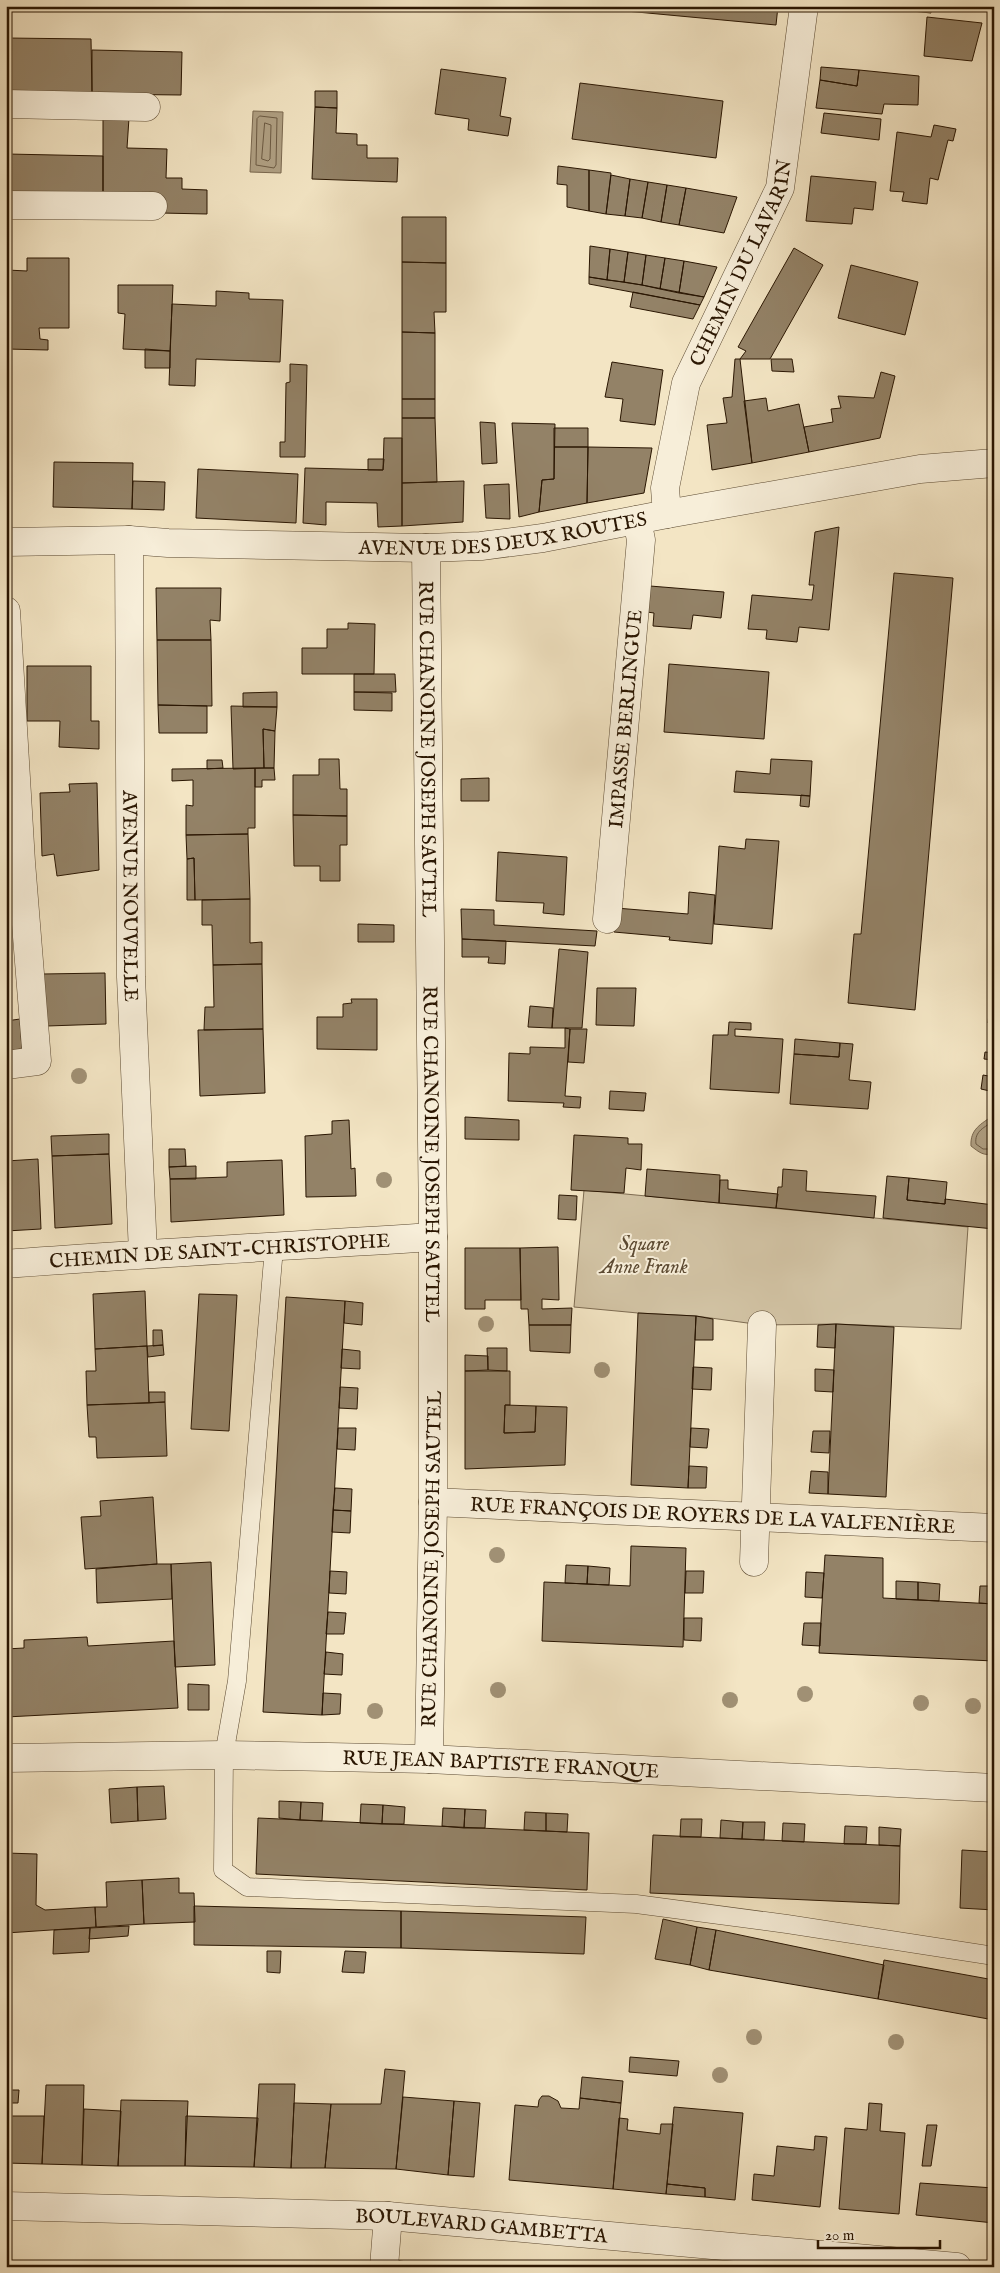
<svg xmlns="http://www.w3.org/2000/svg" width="1000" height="2273" font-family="'IM FELL English',serif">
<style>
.green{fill:#d1c2a3;stroke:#7e6c52}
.water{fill:#af9f82;stroke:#7a684f}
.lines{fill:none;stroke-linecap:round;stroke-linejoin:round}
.shore{stroke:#6c5a42;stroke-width:1}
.building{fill:#938267;stroke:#2a1602}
.lane-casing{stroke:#5c4a32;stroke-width:19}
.street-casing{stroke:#5c4a32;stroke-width:29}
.lane{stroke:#f7eed9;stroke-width:18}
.street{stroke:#f7eed9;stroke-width:28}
.tree{fill:#a09074}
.labels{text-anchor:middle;stroke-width:4;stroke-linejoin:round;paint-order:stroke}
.street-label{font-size:20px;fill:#2a1602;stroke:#f7eed9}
.park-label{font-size:20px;font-style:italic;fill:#5c4a32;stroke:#f7eed9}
</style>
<rect width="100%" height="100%" fill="#f3e5c4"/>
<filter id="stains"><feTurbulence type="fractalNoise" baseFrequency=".004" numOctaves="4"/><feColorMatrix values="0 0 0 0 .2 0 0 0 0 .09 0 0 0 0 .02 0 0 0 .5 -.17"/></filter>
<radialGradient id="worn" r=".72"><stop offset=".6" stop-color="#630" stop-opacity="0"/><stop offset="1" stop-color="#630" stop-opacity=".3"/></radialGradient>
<path class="green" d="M584,1190L968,1227L961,1329L836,1324L762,1325L696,1316L638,1313L574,1307Z"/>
<path class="water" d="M253,111L283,112L281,173L250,172Z
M994,1115V1153C984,1157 979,1152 971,1146C970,1129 981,1124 994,1115Z"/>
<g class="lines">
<path class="shore" d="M260,116L277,118L276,165L274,168L256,165L257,119Z
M265,123L271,125L270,159L268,161L262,159Z
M994,1121C985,1127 974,1131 976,1144L983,1149H994"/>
</g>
<path class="building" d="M627,6H778L776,25L626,11Z
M865,6H931V13Z
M927,17L982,23L972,61L924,56Z
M7,38L91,39L92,94L7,93Z
M92,50L182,52L181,95L92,94Z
M821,67L859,70L857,86L820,80Z
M441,69L506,78L500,116L511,118L508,136L468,130L469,119L435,114Z
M859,70L919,76L918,105L884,104L882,114L816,108L820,80L857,86Z
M580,83L723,101L716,158L572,139Z
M315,91H337V108L315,107Z
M315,107L337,108L336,133L357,134V145H367V158H398L397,182L312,179Z
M824,113L881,119L879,140L821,133Z
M103,118H129L127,148L167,149L166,178H182V189L207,190V214L161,213L103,199Z
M934,125L956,129L953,141L948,140L938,180L930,178L927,204L902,201L904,192L890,191L897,132L931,137Z
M7,154L103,156V199L7,198Z
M558,166L589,170V211L567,207V185L557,184Z
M589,170L611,173L606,214L589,211Z
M611,175L630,179L625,216L606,214Z
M811,176L876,182L873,210L854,208L852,224L806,221Z
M630,179L648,182L642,218L625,216Z
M648,182L667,185L661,222L642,218Z
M667,185L686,188L679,225L661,222Z
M686,188L737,197L724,233L679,225Z
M402,217H446V263L402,262Z
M590,246L610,249L607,280L589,277Z
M794,248L823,265L770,359H740L746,351L738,347Z
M610,249L628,252L624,282L607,280Z
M628,252L646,255L642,285L624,282Z
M646,255L665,258L660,289L642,285Z
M27,258H69V328H39L40,339L48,340V350L7,349V270L27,271Z
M665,258L684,261L679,293L660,289Z
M684,261L717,267L704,297L679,293Z
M402,262L446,263V312H434L435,333L402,332Z
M851,265L918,282L905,335L838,318Z
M589,277L642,285L704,297L700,305L589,284Z
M118,285H173L170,351L123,349L125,314L118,313Z
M216,291L249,293V299L283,300L280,362L196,359L195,386L169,385L172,304L216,306Z
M633,292L700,305L693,319L630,307Z
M402,332L435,333V399H402Z
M145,349L170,351V368H145Z
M735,359H740L752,463L712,470L707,425L727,423L723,398L732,397Z
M771,359H792L794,372L772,371Z
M612,362L663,370L655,425L620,421L623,399L605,397Z
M290,364L307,365L305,457H280V442H285L286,383L290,382Z
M881,372L895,376L880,438L809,452L804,427L833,422L831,409L841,408L838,396L874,398Z
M766,398L768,411L799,404L809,452L752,463L744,401Z
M402,399H435V418H402Z
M402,418H435L437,482L402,483Z
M480,422L495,423L497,463L482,464Z
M512,423L555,424L554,479L542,480L539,512L519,517Z
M554,428H588V447H554Z
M384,438H402V526L378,527L377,503L326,502V525L303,523L305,468L383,470Z
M554,447H588L587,503L539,512L542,480L554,479Z
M588,447L652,448L644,493L587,503Z
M368,459H384L383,470H368Z
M54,462L133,463L132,509L53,507Z
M198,469L298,474L296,523L196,518Z
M133,481L165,482L164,510L132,509Z
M464,481L463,522L402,526V483Z
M509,484L510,519L486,518L484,485Z
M839,527L829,630L799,627L797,642L766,639L767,630L748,629L752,595L812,600L814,585H809L815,532Z
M894,573L953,578L915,1010L848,1003L854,934H861Z
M650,586L724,592L721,618L693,615L691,629L653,626L654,613L647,612Z
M156,588H221L220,621L210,620L211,640H157Z
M348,623L375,624L374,674H302V648H327V629H348Z
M157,640H211L212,706L158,705Z
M669,664L769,672L764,739L664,732Z
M27,666H91V721H99V749L59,747L60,721H27Z
M354,674H395L396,692H354Z
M277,692V707H243V693Z
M354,692L392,693V711L354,710Z
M158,705L207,706V733H159Z
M231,706L277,707L275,731L263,729L264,768L233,769Z
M263,729L275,731L274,768H264Z
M319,759H339L340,789H347V816L293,815V775H319Z
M771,759L812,761L810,796L734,792L736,771L770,774Z
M207,760H222L223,768L207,769Z
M255,768H274L275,780H262V787H255Z
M255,768V828H248V834L186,835V805L193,806V780L172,781V769Z
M489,778V801H461V779Z
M97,783L99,870L57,876L54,854L42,856L40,793L70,792L69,784Z
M801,795L810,796L809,807L800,806Z
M293,815L347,816V845H340V881H320V866H294Z
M248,834L250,899L195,900L194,858L187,859L186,835Z
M746,839L779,841L772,929L714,924L719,846L745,849Z
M498,852L567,857L564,915L543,913L544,903L496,901Z
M194,858L195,900H187V859Z
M689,892L715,895L712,944L669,940L670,937L614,932L616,908L688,914Z
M250,899V943L262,942V964L213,965L212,925H202V900Z
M461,909L494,910V925L597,931L595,946L462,939Z
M358,924L394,925V942H358Z
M462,939L506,941L505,964L488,963L489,957H462Z
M559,949L588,952L582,1028H552Z
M262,964L263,1029L204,1030L205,1007H214L213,965Z
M994,965V1024L988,1023Z
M105,973L106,1024L47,1026L43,974Z
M597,988H636L634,1026L596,1025Z
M351,999H377V1050L317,1049V1017H343V1004L352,1003Z
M530,1006L553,1008L552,1028L528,1027Z
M20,1019L22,1049L6,1051V1021Z
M729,1022L751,1023V1030L735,1029V1036L783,1039L779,1093L710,1089L713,1035H728Z
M565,1028L570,1029L565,1096L581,1097L580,1108L563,1107L564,1103L508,1101L509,1053L530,1054V1047L565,1048Z
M263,1029L265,1093L200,1096L198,1030Z
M570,1029H587L584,1063L568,1062Z
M795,1039L840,1043L839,1057L794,1054Z
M840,1043L853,1044L849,1080L871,1082L868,1109L790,1104L794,1054L839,1057Z
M985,1052L994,1053V1060L984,1059Z
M983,1075L994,1077V1092L981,1089Z
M610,1091L646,1093L644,1111L609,1109Z
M465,1117L519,1120V1140L465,1139Z
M349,1120L351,1169L355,1168L356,1196L306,1197L305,1136L332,1134V1121Z
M109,1134V1154L52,1156L51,1136Z
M574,1135L628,1138V1144H642L641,1170L626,1168L624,1193L571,1190Z
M169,1149H185L186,1166L169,1167Z
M109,1154L112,1224L55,1228L52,1156Z
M38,1159L41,1229L6,1231V1161Z
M282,1160L284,1215L171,1222L170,1179L227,1177V1162Z
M196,1166V1179H170L169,1167Z
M647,1169L720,1175L719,1203L645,1196Z
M783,1169L807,1171L806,1191L876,1196L874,1218L776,1208L778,1187H782Z
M887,1176L909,1178L907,1200L945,1204V1199L994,1205V1229L883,1218Z
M909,1178L947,1182L945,1204L907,1200Z
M720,1180H728V1189L778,1194L776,1208L719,1203Z
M559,1195L577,1196L576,1220L558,1219Z
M558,1247L559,1300L542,1299V1309L572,1308L571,1325H529L528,1309H521L520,1248Z
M465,1248H520L521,1300H485V1309H465Z
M145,1291L147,1346L95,1349L93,1294Z
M199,1294L237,1295L229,1431L191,1429Z
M286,1297L345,1301L322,1715L263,1712Z
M345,1301L363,1303L362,1325L344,1323Z
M638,1313L696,1316L688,1488L631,1485Z
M696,1316L713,1319V1340H695Z
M836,1324L894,1327L886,1497L828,1494Z
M836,1324L835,1348L817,1347L818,1325Z
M529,1325H571L570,1353L530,1351Z
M153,1330H162L163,1345L153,1346Z
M163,1345L164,1355L148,1357L147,1346Z
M147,1346L149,1403L87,1405L86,1371H96L95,1349Z
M487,1348H507V1371L488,1370Z
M342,1349L360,1351V1369L341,1368Z
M465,1355L488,1356V1370L465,1371Z
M693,1367L712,1368L711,1390L692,1389Z
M815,1369L834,1370L833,1392L815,1391Z
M465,1371H510V1405H505L504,1433L535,1432L536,1406L567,1407L565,1465L465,1469Z
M340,1387L358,1388L357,1409L339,1408Z
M149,1392H165V1402L149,1403Z
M165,1402L167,1456L97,1458L96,1437H89L87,1405Z
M505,1405L536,1406L535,1432L504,1433Z
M338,1428H356L355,1450L337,1449Z
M691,1428L709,1429L707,1448L690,1447Z
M813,1431H830L829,1453L811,1452Z
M689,1466L707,1467L706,1488H688Z
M811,1471L828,1472V1494L809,1493Z
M335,1488L352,1489L351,1511L333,1510Z
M153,1497L157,1564L85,1569L81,1517L101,1516L100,1501Z
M333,1510L351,1511L350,1533L332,1532Z
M631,1546L686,1548L683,1647L542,1641L544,1582L630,1586Z
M825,1555L883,1558V1598L994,1604V1661L819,1653Z
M211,1562L215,1665L175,1667L171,1564Z
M157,1564H171L172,1599L97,1603L96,1569Z
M566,1565L588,1566L587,1584L565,1583Z
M588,1566L610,1568L609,1585L587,1584Z
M330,1571L347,1572L346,1594L329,1593Z
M686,1571H704L703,1593H685Z
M806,1572L824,1573L822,1598L805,1597Z
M896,1581L918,1582V1600L896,1599Z
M918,1582L940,1584L939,1601L918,1600Z
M980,1586H994V1604L979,1603Z
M328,1612L346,1613L344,1634H326Z
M684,1618H702L701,1641L684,1640Z
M804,1623H821L820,1646L802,1645Z
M87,1637L88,1646L174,1641L178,1708L6,1717V1649L24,1648V1640Z
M326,1652L343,1654L342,1675L324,1674Z
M188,1684L209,1685V1710H188Z
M323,1693L341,1694L340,1714L322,1715Z
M164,1786L166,1819L138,1821L137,1787Z
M137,1787L138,1821L111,1823L109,1789Z
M279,1801L301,1802L300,1820L279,1818Z
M301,1802L323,1803L322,1821L300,1820Z
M361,1804L383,1805L382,1824L360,1823Z
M383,1805L405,1807L404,1824H382Z
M443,1808L465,1809L464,1828L442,1826Z
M465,1809L486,1810L485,1828H464Z
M525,1812L546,1813V1831L524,1830Z
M546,1813L568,1814L567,1832L546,1831Z
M258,1818L589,1833L587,1890L256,1874Z
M681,1819H702L701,1837H680Z
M721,1820L743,1822L742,1839L720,1838Z
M743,1822H765L764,1840L742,1839Z
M783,1823L805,1824L804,1842L782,1841Z
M845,1826L867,1827L866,1844H844Z
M879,1827L901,1829L900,1846L879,1845Z
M653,1835L900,1846L899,1904L650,1893Z
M962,1850L994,1852V1910L960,1908Z
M6,1853L37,1854L36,1905L45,1910L95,1907L96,1927L6,1933Z
M179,1878V1893H194L195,1922L144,1924L142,1880Z
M142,1880L144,1924L96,1927L95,1907H107L106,1882Z
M194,1906L401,1911V1948L194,1945Z
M401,1911L586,1917L584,1954L401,1948Z
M663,1919L697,1927L690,1965L655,1959Z
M129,1926L128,1936L89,1939L90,1928Z
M697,1927L716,1930L709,1970L690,1965Z
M90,1928L89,1952L53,1954L54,1930Z
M716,1930L884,1965L878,1999L709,1970Z
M6,1933H11L10,1960H6Z
M267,1951H281L280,1973L267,1972Z
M345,1951L366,1952L364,1973L342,1972Z
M884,1960L994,1980V2020L878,1999Z
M630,2057L679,2061L677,2076L629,2072Z
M385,2069L405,2071L396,2169L325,2168L331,2104H381Z
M582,2077L623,2081L621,2103L580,2098Z
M259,2084H295L291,2168L254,2167Z
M46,2085H84L82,2165L42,2164Z
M6,2090H19L18,2103H6Z
M542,2096H549L558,2101L561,2108L579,2109L580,2098L621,2103L613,2189L509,2180L515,2105L538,2107L539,2100Z
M403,2097L454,2101L448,2175L396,2169Z
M121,2100L188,2101L185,2166H118Z
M454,2101L480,2103L474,2177L448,2175Z
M294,2103L331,2104L325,2168H291Z
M869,2103L882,2104L880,2131L905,2133L899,2214L839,2209L845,2128L867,2130Z
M674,2107L743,2113L735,2200L705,2197V2188L667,2184Z
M84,2109L121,2111L118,2166L82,2165Z
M7,2116H44L42,2164L6,2163Z
M186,2116L258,2118L254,2167L185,2166Z
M619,2118L628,2119L627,2130L660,2134L661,2124H673L666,2194L613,2189Z
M927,2125H937L931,2166H922Z
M815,2136L827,2137L820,2207L752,2200L754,2174L774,2176L777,2146L814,2150Z
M920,2183L994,2188V2223L916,2215Z
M667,2184L705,2188V2197L666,2194Z
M394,2260L413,2263V2267H394Z"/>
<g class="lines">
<g class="lane-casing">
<path id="lane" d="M274,1248L237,1681L224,1755L223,1870L247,1887L636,1904L787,1924L994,1956"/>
</g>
<g class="street-casing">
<g id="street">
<path d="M6,104L146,107"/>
<path d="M6,205L153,206"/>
<path id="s1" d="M667,514L665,488L686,383L780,188L804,6"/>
<path id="s2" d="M129,540L131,977L143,1253"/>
<path id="s3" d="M6,542L129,540L168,543L426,548L481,546L543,538L667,514L920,469L994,463"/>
<path id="s4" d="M426,548L433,1237V1502L429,1759"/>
<path d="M6,611L21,862L37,1061L6,1065"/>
<path id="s5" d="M607,919L641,540L637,520"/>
<path id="s6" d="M6,1264C148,1253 291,1246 433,1237"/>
<path id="s7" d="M433,1502L994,1528"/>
<path d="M754,1562L762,1325"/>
<path id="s8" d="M6,1758L224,1755L429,1759L994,1788"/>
<path id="s9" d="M6,2206L388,2216L957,2267"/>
<path d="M384,2267L388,2216"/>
</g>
</g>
<use href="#lane" class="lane"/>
<use href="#street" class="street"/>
</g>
<g class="tree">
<circle cx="79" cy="1076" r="8"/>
<circle cx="384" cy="1180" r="8"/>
<circle cx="486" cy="1324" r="8"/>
<circle cx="602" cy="1370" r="8"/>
<circle cx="497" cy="1555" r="8"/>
<circle cx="498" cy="1690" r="8"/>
<circle cx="805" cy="1694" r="8"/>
<circle cx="730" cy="1700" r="8"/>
<circle cx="921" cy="1703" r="8"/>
<circle cx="973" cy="1706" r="8"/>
<circle cx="375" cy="1711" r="8"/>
<circle cx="754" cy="2037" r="8"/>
<circle cx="896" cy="2042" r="8"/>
<circle cx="720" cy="2075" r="8"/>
</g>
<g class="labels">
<g class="street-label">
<text dy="7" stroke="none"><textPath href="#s1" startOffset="266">CHEMIN DU LAVARIN</textPath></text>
<text dy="7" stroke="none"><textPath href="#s3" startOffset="498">AVENUE DES DEUX ROUTES</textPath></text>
<text dy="7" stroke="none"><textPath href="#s5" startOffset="201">IMPASSE BERLINGUE</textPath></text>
<text dy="7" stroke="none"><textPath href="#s4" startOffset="201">RUE CHANOINE JOSEPH SAUTEL</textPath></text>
<text dy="7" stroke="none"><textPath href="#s2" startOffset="356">AVENUE NOUVELLE</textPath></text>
<text dy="7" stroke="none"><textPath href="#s4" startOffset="606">RUE CHANOINE JOSEPH SAUTEL</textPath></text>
<text dy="7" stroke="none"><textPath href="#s6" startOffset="214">CHEMIN DE SAINT-CHRISTOPHE</textPath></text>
<text dy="7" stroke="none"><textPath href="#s7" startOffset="280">RUE FRANÇOIS DE ROYERS DE LA VALFENIÈRE</textPath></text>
<text transform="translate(431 1559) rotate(-89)" y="7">RUE CHANOINE JOSEPH SAUTEL</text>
<text dy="7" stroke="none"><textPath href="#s8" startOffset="495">RUE JEAN BAPTISTE FRANQUE</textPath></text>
<text dy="7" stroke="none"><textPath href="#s9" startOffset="476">BOULEVARD GAMBETTA</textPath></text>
</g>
<g class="park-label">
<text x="644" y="1250">Square<tspan x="644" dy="23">Anne Frank</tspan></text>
</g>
</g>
<rect width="1000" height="2273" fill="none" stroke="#f3e5c4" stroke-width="25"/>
<rect x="8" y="8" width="985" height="2258" fill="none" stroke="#2a1602" stroke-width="2.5"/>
<rect x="12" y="12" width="975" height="2248" fill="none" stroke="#2a1602"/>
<path d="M818 2240v8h122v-8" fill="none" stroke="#2a1602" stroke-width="2.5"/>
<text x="825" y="2240" font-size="15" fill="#2a1602" stroke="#f7eed9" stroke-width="4" paint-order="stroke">20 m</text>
<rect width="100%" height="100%" filter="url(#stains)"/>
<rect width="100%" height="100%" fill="url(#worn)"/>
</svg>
